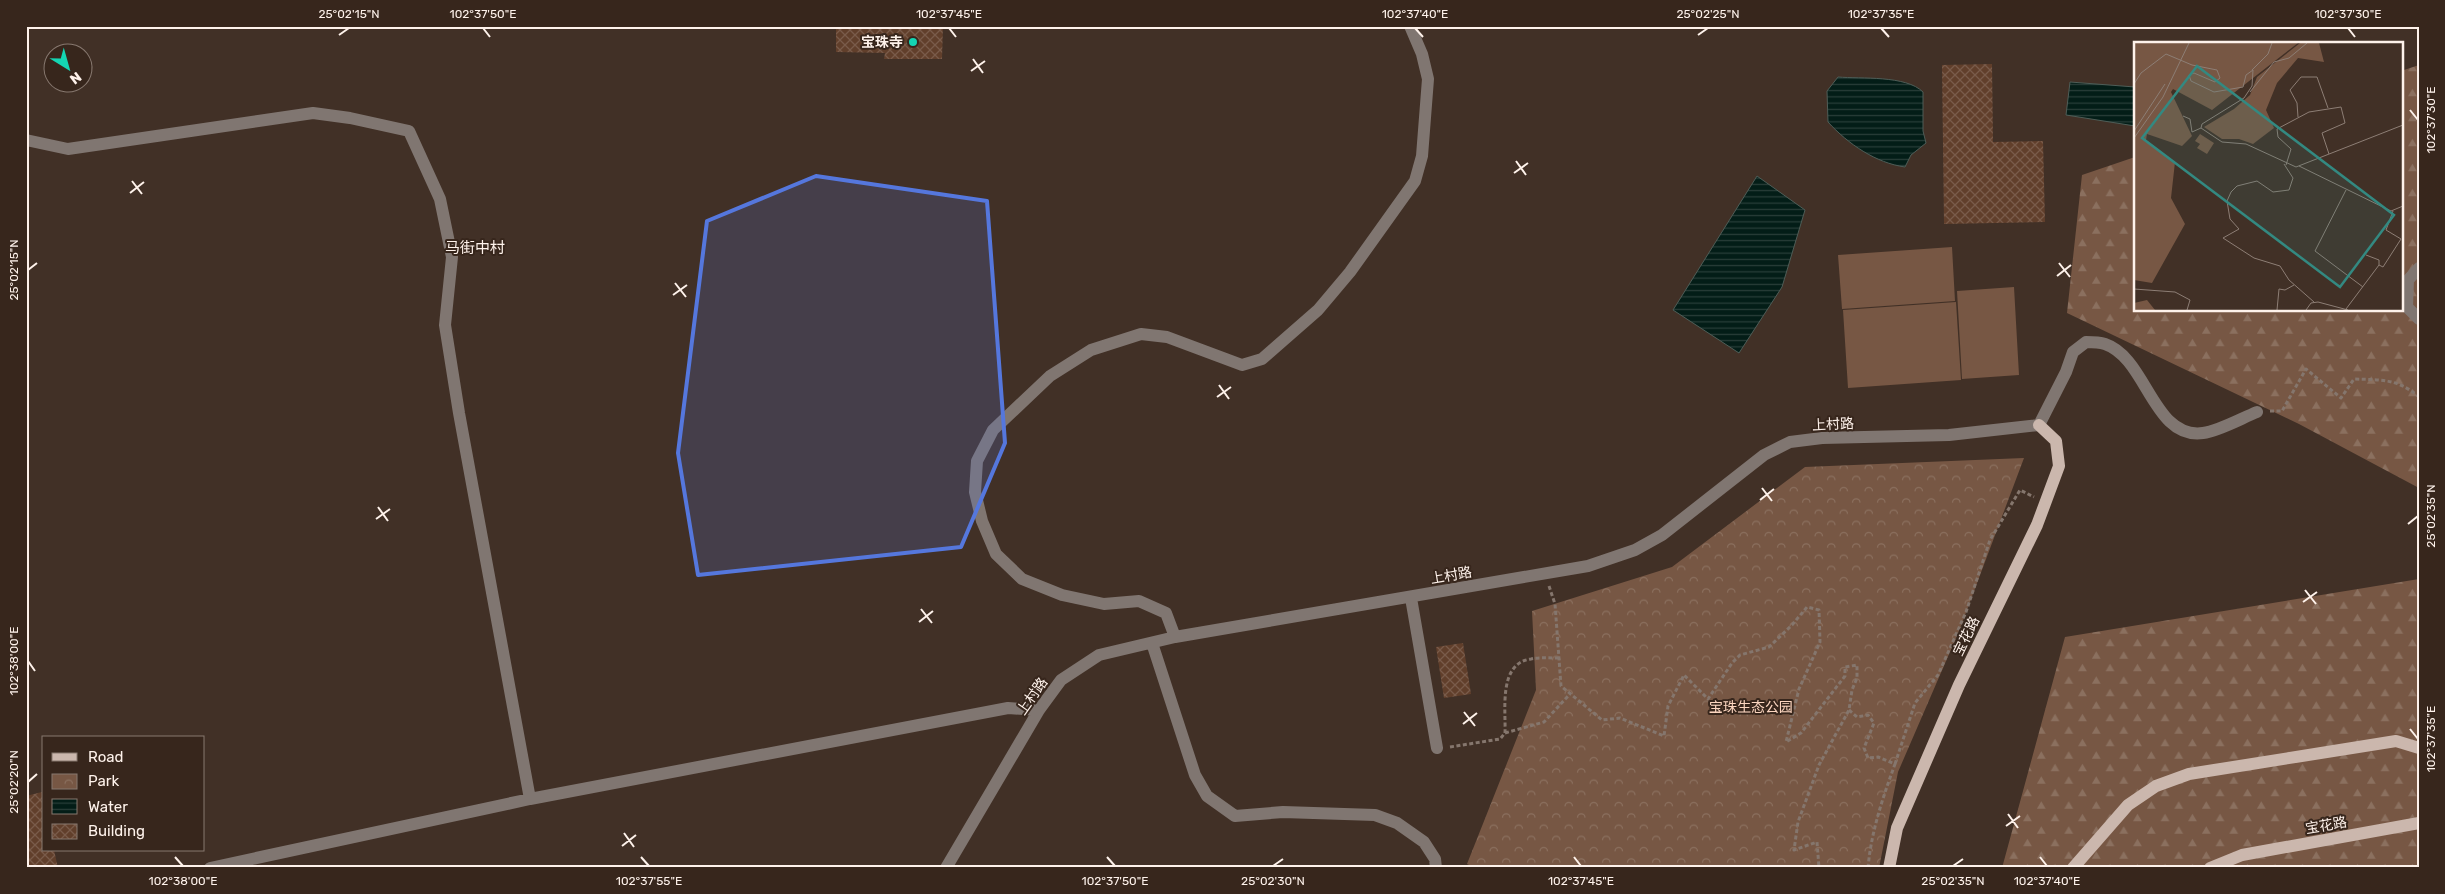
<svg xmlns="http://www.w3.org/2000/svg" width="2445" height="894" font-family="Rubik,'Noto Sans SC',sans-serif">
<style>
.forest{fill:url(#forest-firs)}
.park{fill:url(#park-crowns)}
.pitch{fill:#775744}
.water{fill:url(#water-rules);stroke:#4e5d57}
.building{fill:url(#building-cross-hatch)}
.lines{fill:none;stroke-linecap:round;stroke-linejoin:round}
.path{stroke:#85766d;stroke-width:3;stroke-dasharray:4 2.5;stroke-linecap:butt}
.minor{stroke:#807671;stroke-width:12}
.major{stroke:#cbb7ad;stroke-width:12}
.marked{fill:#57d;fill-opacity:0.2;stroke:#57d;stroke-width:4;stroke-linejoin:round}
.ticks{fill:none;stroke:#fef2eb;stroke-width:2}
.poi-dot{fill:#14d5b3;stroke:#37261c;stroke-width:2}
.labels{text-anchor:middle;stroke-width:4;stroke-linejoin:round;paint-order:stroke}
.poi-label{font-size:14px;font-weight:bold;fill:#fef2eb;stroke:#37261c;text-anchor:end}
.street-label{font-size:14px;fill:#fef2eb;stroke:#37261c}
.park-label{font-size:14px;fill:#fcd6c0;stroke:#37261c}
.neighbourhood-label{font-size:15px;fill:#fef2eb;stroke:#37261c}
.inset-road{fill:none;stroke:#8d7e75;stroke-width:1}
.view{fill:#338981;fill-opacity:0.15;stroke:#338981;stroke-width:2.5}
.inset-edge{fill:none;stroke:#fef2eb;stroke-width:2.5}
.neatline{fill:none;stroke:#fef2eb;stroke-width:2}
.ticks-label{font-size:12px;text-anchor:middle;fill:#fef2eb}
</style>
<defs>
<pattern id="forest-firs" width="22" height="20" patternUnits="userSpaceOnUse" patternTransform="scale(1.25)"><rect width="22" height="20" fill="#775744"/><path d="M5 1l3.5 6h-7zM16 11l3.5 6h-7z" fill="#8b705f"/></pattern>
<pattern id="park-crowns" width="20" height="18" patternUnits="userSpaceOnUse" patternTransform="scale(1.25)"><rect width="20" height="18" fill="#775744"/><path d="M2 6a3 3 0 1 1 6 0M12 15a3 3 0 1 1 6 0" fill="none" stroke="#8b705f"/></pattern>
<pattern id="water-rules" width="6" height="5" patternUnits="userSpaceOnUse" patternTransform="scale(1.25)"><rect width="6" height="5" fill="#031d17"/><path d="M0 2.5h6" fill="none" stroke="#293e39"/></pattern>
<pattern id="building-cross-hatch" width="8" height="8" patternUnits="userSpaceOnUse" patternTransform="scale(1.25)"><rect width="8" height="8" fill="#613f2b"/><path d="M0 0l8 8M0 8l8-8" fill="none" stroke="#795b4a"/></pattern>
</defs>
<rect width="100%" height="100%" fill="#413026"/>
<path class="forest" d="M2419,65V488L2299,424L2067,313L2082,175L2135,157V310H2401V71Z
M2419,579V868H2002L2065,637Z"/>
<path class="park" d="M2024,458L1959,631L1898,772L1879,868H1475L1467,864L1536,690L1532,611L1672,567L1805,467Z"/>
<path class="pitch" d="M1952,247L1955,301L1842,309L1838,255Z
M2014,287L2019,375L1962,379L1957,291Z
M1956,302L1961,380L1848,388L1843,310Z"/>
<path class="water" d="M1838,77C1861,79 1906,75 1923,92V131L1926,143L1911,155L1905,167C1876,163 1848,144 1828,122L1827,91Z
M2070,82L2135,87V126L2066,115Z
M1757,176L1805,210L1782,287L1739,353L1673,310Z"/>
<path class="building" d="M836,26H943L942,59H884L885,53L836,52Z
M1992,64L1993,142L2043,141L2045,222L1944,224L1942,65Z
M1463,643L1471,694L1444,698L1436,647Z
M42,792L44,850H54L58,868H26V796Z"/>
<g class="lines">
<path class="path" d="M2270,411H2282L2306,369L2341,398L2354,379C2381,380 2397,378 2419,397
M1549,586L1555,604L1561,686L1602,720L1620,718L1664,736L1668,706L1684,675L1708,699L1732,663L1740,655L1769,647L1792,625L1807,607L1819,610L1820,642L1799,689L1786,742L1801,733L1845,676V667L1857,665V678L1852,690L1849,710L1819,765L1798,822L1794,850L1817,842L1819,868
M1849,710L1857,717L1868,715L1874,723L1864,748L1868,758L1878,757L1895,764C1883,797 1871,832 1868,868
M1505,733L1544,722L1570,694
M1450,747L1500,739L1505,733C1506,710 1498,663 1531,659C1540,657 1549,658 1559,658
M1895,764L1915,703L1938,675L1966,612L1990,540L2020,490L2034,497"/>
<path class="minor" d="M26,140L68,149L313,113L350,118L409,131L440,199L452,257L445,325L459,413L530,799
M2419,268L2408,280L2407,307L2419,319
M1411,598L1437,748
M1175,637L1166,613L1139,601L1104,604L1062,595L1022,579L996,554L982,521L975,492L977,461L993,430L1050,376L1091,350L1141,334L1167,337L1242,365L1262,359L1318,310L1350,272L1415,181L1422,156L1428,79L1422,54L1410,26
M1152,643L1195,775L1207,796L1235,816L1283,812L1375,815L1397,823L1424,842L1435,859L1436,868
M210,868L530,799L1008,708L1039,710
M946,868L1039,710L1061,680L1099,655L1175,637L1588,566L1635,550L1662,535L1764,455L1790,442L1822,438L1949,435L2039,425L2066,372L2073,352L2086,342C2092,342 2099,342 2105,344C2147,358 2153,440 2203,433C2219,431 2242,418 2257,412"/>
<path class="major" d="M1889,868L1897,828L1959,685L2037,525L2059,466L2056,441L2039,425
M2073,868L2128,805L2156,786L2189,774L2396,741L2419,748
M2210,868L2242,855L2419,823"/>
</g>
<path class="marked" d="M816,176L987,201L1005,443L961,547L698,575L678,453L707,221Z"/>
<path class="ticks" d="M483,28L490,37M949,28L956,37M1415,28L1423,37M1881,28L1889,37M2348,28L2355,37M339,35L349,28M1698,35L1708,28M973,59L983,73M971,71L985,61M2410,110L2418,120M1516,161L1526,175M1514,173L1528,163M132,181L142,194M130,193L144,182M2059,263L2070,277M28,270L37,263M2057,276L2071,265M675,283L686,297M673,295L687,285M1219,385L1229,399M1217,397L1231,387M1762,488L1772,501M1760,500L1774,489M378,507L388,521M376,519L390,509M2408,524L2418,516M2305,590L2316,604M2303,602L2317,592M921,609L932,623M919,622L933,611M28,661L35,671M1464,712L1475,726M1463,724L1477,713M2410,729L2418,739M28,782L37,774M2008,814L2018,828M2006,826L2020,816M624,833L634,847M622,846L636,835M175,857L183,866M641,857L649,866M1107,857L1115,866M1574,857L1581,866M2040,857L2047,866M1273,866L1283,859M1953,866L1963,859"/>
<circle class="poi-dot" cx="913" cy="42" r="5"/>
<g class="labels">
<g class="poi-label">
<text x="903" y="47">宝珠寺</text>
</g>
<g class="street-label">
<text transform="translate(1833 424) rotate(-3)" y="5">上村路</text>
<text transform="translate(1451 575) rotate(-10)" y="5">上村路</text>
<text transform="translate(1966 636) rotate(-64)" y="5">宝花路</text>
<text transform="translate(1032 696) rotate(-55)" y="5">上村路</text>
<text transform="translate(2326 825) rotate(-10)" y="5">宝花路</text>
</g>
<g class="park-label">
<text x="1751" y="712">宝珠生态公园</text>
</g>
<g class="neighbourhood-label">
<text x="475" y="253">马街中村</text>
</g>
</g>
<g transform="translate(2134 42)">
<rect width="269" height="269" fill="#413026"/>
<path d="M0,1H164L78,68L39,47L37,50L58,94L48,104L13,92L12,98L41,120L37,156L51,182L18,241L0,238ZM13,258L21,268H0V261Z" fill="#775744"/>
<path d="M166,1H185L190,20L164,16L143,41L132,68L140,86L119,102L105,97H88L70,85L100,67L116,53L123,35Z" fill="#775744"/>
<path d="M66,92L80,101L73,112L63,106L66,102L61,99Z" fill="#775744"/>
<path class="inset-road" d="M118,28L134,12L138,1M0,42L7,31L32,12L58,23L83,28L86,36L81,40L60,31L55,33L57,39L80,50L109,45L112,33L119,28L118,44L110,56L68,82L67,86M116,50L140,20L155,16L173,1M49,74L56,77L58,90L67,86L88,100L112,102L162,125L269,83M164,75L163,61L156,48L167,35H183L194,66M0,89L31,42M0,96L29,55L55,1M150,122L159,136L155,148L139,150L123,139L103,144L97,150L93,159L96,177L105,187L89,196L120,216L146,224L155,238L180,260M152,123L157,107L144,95L143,87L175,70L207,65L211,81L188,91L195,112M165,124L257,169L269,164M212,148L181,209L229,245M245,223L249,225L267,197L252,188L259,169M0,247L41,250L56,258L53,268M212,267L245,223V218L232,213M143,268L145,247L151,248L160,243M172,268L177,261L184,260L214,268"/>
<path class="view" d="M63,24L260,173L206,245L8,96Z"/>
<rect width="269" height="269" class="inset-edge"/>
</g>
<rect width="2445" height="894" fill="none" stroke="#37261c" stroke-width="55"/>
<rect x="42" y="736" width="162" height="115" fill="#37261c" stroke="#87786f"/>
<rect x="52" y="753" width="25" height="8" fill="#cbb7ad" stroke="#87786f"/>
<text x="88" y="762" font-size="15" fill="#fef2eb">Road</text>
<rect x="52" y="774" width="25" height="15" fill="url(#park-crowns)" stroke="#87786f"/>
<text x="88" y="786" font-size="15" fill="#fef2eb">Park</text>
<rect x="52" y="799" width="25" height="15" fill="url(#water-rules)" stroke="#87786f"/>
<text x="88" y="812" font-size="15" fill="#fef2eb">Water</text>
<rect x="52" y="824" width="25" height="15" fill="url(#building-cross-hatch)" stroke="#87786f"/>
<text x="88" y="836" font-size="15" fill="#fef2eb">Building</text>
<g transform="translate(68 68) rotate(143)"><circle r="24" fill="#37261c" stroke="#87786f"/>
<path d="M0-4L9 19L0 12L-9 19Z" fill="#14d5b3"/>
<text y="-8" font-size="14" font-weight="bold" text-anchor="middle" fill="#fef2eb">N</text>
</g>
<rect x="28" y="28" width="2390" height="838" class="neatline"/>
<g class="ticks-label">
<text x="349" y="18">25°02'15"N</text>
<text x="483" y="18">102°37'50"E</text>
<text x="949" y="18">102°37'45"E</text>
<text x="1415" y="18">102°37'40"E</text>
<text x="1708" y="18">25°02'25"N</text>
<text x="1881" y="18">102°37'35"E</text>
<text x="2348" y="18">102°37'30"E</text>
<text transform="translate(2431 120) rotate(-90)" y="4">102°37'30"E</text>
<text transform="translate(14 270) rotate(-90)" y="4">25°02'15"N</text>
<text transform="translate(2431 516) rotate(-90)" y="4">25°02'35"N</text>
<text transform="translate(14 661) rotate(-90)" y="4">102°38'00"E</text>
<text transform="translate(2431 739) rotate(-90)" y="4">102°37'35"E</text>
<text transform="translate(14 782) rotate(-90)" y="4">25°02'20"N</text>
<text x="183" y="885">102°38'00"E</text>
<text x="649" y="885">102°37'55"E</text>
<text x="1115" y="885">102°37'50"E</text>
<text x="1273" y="885">25°02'30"N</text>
<text x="1581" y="885">102°37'45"E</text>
<text x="1953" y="885">25°02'35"N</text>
<text x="2047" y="885">102°37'40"E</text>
</g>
</svg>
